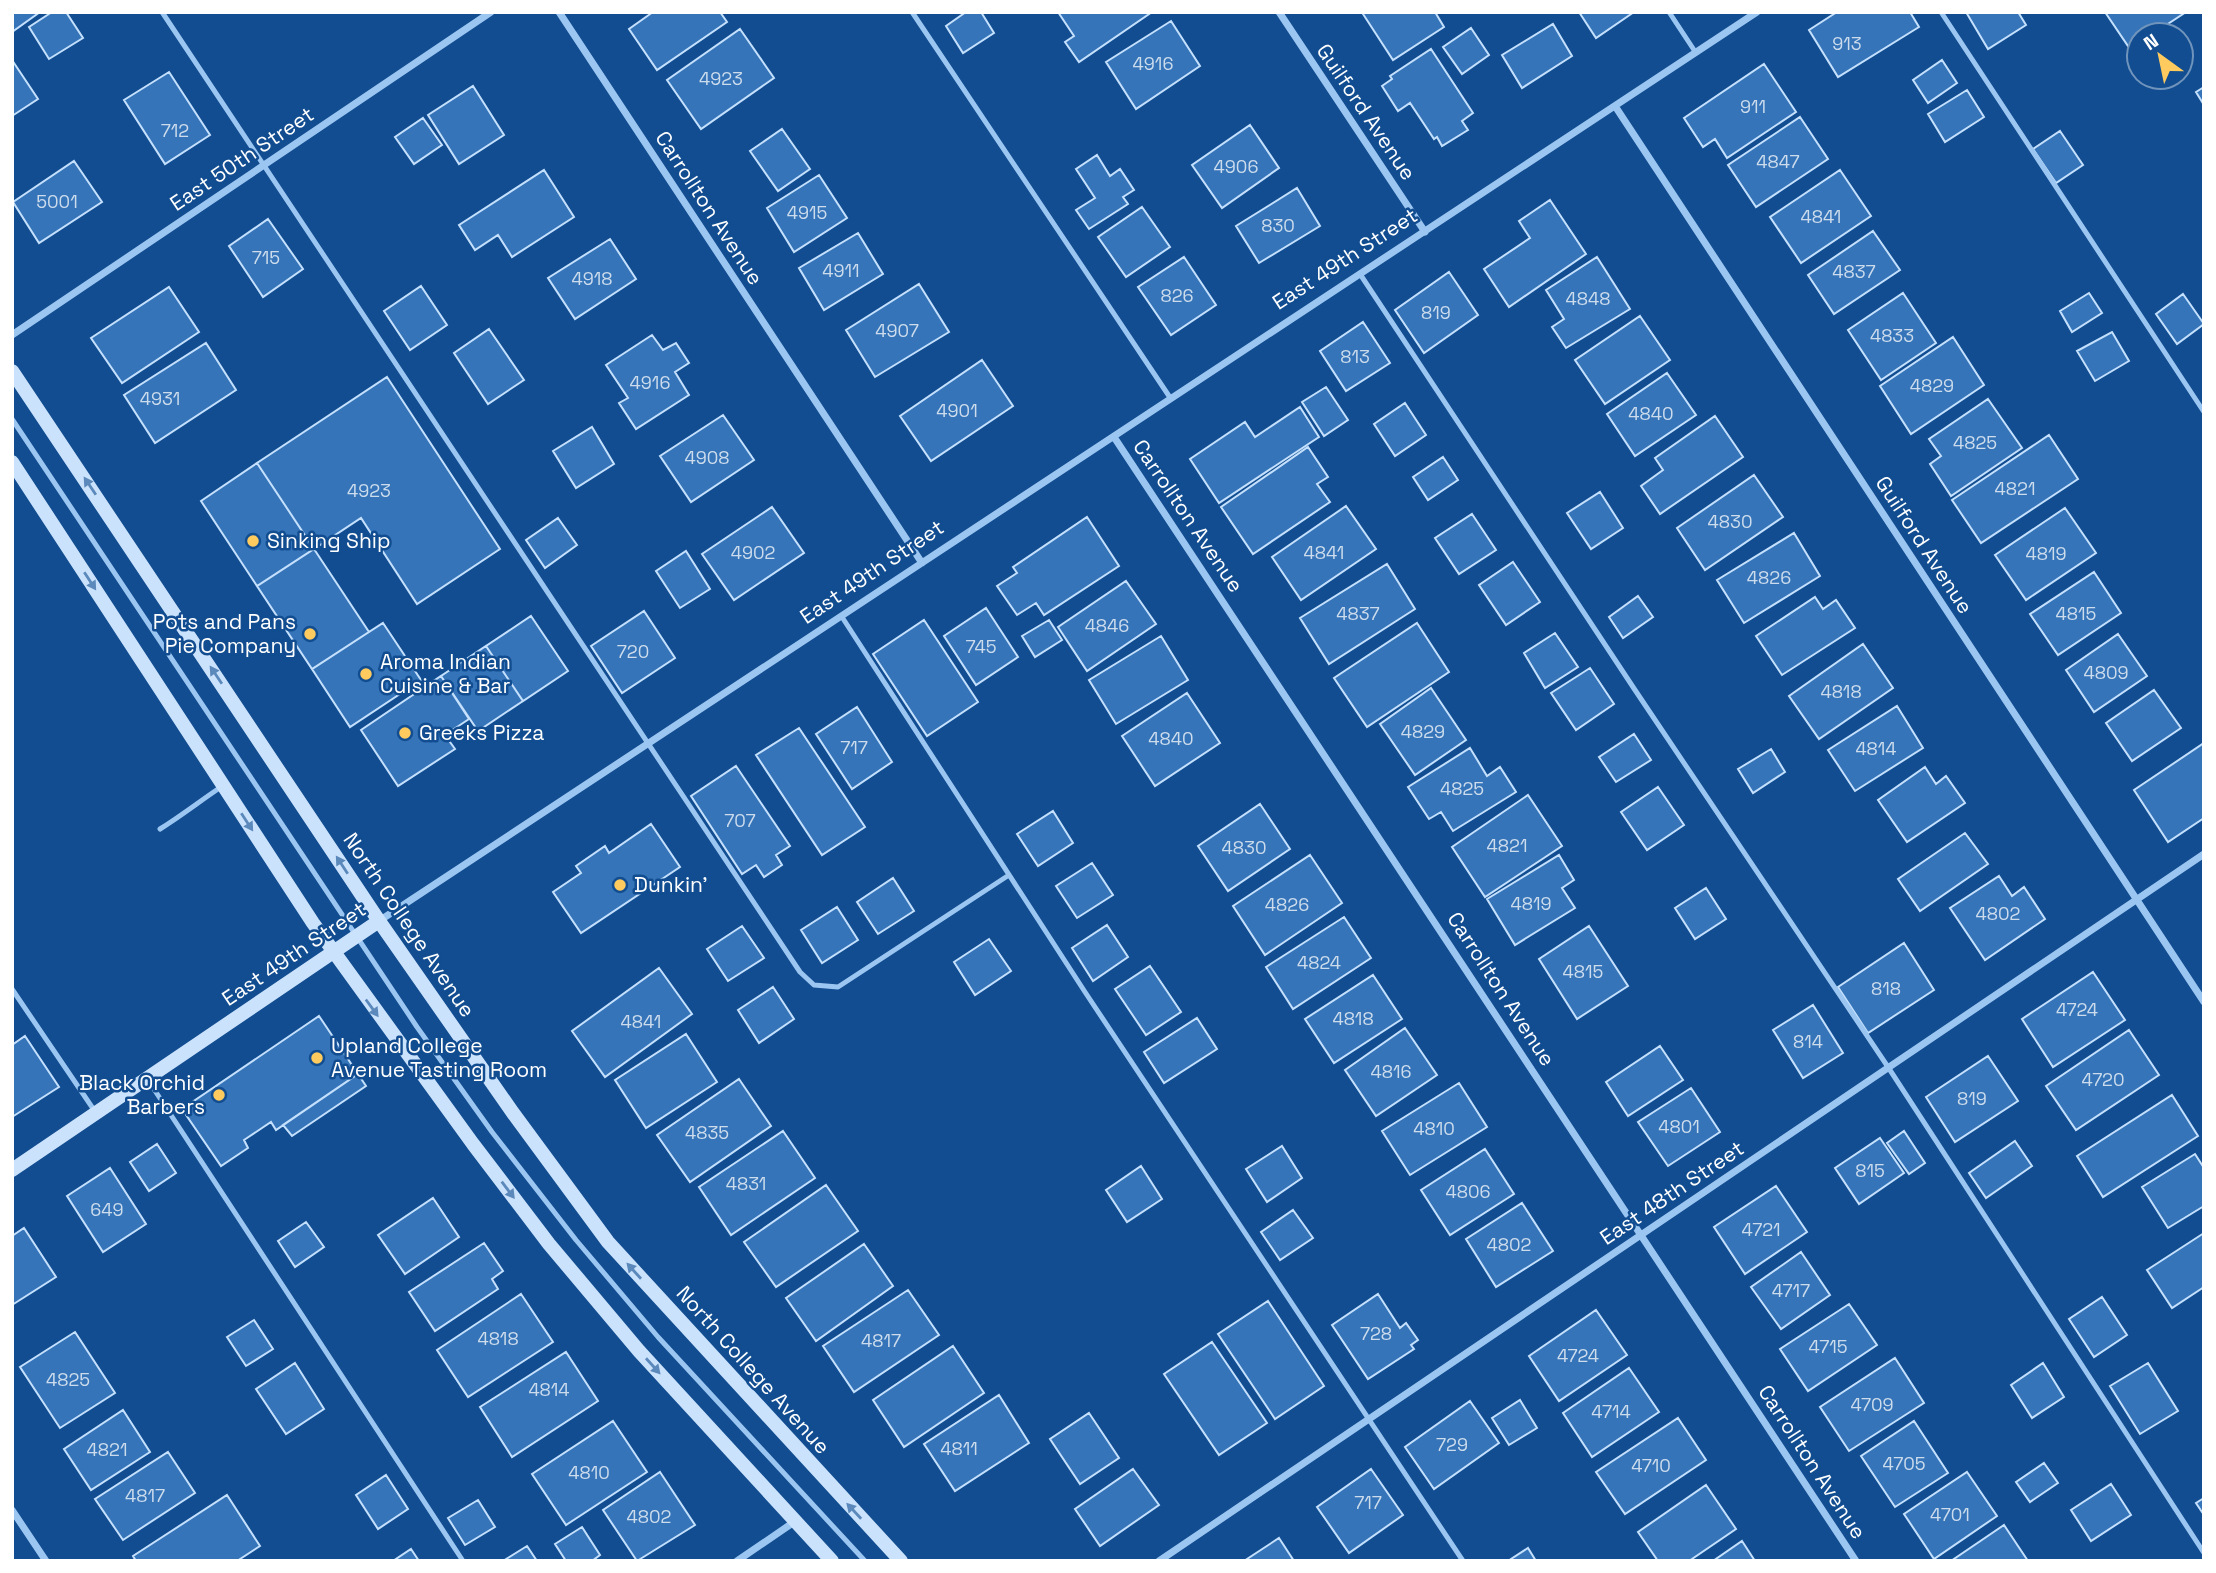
<svg xmlns="http://www.w3.org/2000/svg" width="2216" height="1573" font-family="'Space Grotesk',sans-serif">
<style>
.building{fill:#3574b8;stroke:#c4e0fd;stroke-width:2}
.lines{fill:none;stroke-linecap:round;stroke-linejoin:round}
.lane{stroke:#9cc6f2;stroke-width:5}
.street{stroke:#9cc6f2;stroke-width:7}
.secondary{stroke:#cbe2fc;stroke-width:14}
.oneway{fill:#5b89bb}
.poi-dot{fill:#ffcb5e;stroke:#114d90;stroke-width:2.5}
.labels{text-anchor:middle;stroke-width:5;stroke-linejoin:round;paint-order:stroke}
.number-label{font-size:18px;fill:#ccdced}
.street-label{font-size:21px;fill:#fff;stroke:#114d90}
.poi-label{font-size:21px;fill:#fff;stroke:#114d90;text-anchor:start}
</style>
<rect width="100%" height="100%" fill="#114d90"/>
<path class="building" d="M12,12H40L12,32Z
M52,12H66L83,38L49,59L29,27Z
M653,12H720L727,22L657,70L629,29Z
M966,12H981L994,33L963,53L946,26Z
M1058,12H1152L1079,62L1065,42L1074,36Z
M1367,12H1435L1444,27L1393,60L1363,14Z
M1579,12H1634L1596,38Z
M1837,12H1910L1919,27L1838,77L1809,30Z
M1966,12H2018L2026,25L1988,49Z
M2105,12H2186L2151,35H2139V43L2130,49Z
M1171,21L1200,66L1136,109L1106,62Z
M1553,24L1572,56L1522,88L1502,55Z
M1471,28L1489,55L1462,74L1443,47Z
M740,29L774,78L701,129L667,80Z
M1431,49L1473,113L1462,121L1468,130L1442,146L1437,137L1434,139L1410,103L1398,111L1382,86L1392,79L1390,76Z
M12,60L38,99L12,116Z
M1942,60L1957,83L1928,103L1913,80Z
M1764,64L1796,112L1727,158L1715,139L1703,147L1684,118Z
M169,72L210,135L165,164L124,100Z
M473,86L504,135L459,164L428,115Z
M2204,87V105L2196,92Z
M1967,90L1984,117L1945,142L1928,114Z
M1800,117L1828,159L1756,207L1728,165Z
M423,118L442,145L414,164L395,137Z
M1250,125L1279,168L1222,208L1192,165Z
M782,129L810,169L778,191L750,151Z
M2060,131L2083,165L2056,183L2033,149Z
M1097,155L1110,176L1120,169L1134,190L1123,197L1128,204L1089,229L1076,210L1095,198L1076,169Z
M74,161L102,202L39,243L13,202Z
M544,170L574,217L512,257L498,235L475,250L459,225Z
M1840,170L1871,216L1801,263L1770,217Z
M819,175L847,218L794,252L767,208Z
M1297,188L1320,226L1259,263L1236,226Z
M1550,200L1586,254L1509,307L1484,269L1530,238L1519,221Z
M1142,207L1170,247L1126,277L1098,237Z
M268,219L303,269L263,297L229,246Z
M1873,231L1900,270L1834,314L1808,275Z
M858,233L883,274L824,310L799,268Z
M610,239L636,279L575,319L548,278Z
M1184,257L1216,305L1171,335L1138,287Z
M1597,257L1630,309L1566,348L1552,327L1564,319L1546,290Z
M1449,272L1478,315L1424,353L1395,310Z
M919,284L949,332L875,377L846,330Z
M421,286L447,325L410,350L384,311Z
M169,287L199,332L122,383L91,338Z
M1903,293L1936,343L1881,380L1848,330Z
M2089,293L2102,313L2072,332L2060,311Z
M2183,294L2204,324L2177,344L2156,314Z
M1640,316L1670,360L1605,404L1575,360Z
M1363,322L1390,363L1346,391L1320,351Z
M489,329L524,380L488,404L454,353Z
M2112,332L2129,361L2095,381L2077,351Z
M652,335L663,350L676,343L689,363L675,372L689,395L636,429L619,403L628,398L606,365Z
M1953,337L1984,385L1911,434L1880,386Z
M206,343L236,390L155,443L124,395Z
M982,360L1013,406L931,461L900,416Z
M1667,373L1696,415L1635,456L1607,414Z
M387,377L500,549L417,604L361,518L314,549L257,463Z
M1326,387L1348,420L1324,436L1302,402Z
M1988,399L2022,448L1951,496L1930,464L1941,456L1929,439Z
M1405,403L1426,435L1395,456L1374,424Z
M1300,407L1319,437L1219,503L1190,459L1245,422L1255,437Z
M723,415L754,460L691,502L660,456Z
M1715,416L1743,457L1660,514L1641,486L1663,470L1655,458Z
M592,427L614,464L576,488L553,451Z
M2049,435L2078,479L1981,543L1952,500Z
M1308,447L1328,477L1317,484L1330,502L1253,554L1221,507Z
M1443,457L1458,480L1428,500L1413,477Z
M257,463L314,549L257,586L201,501Z
M1754,475L1783,517L1705,570L1677,528Z
M1600,492L1623,528L1591,549L1567,513Z
M1346,506L1376,549L1301,600L1272,557Z
M772,507L804,553L734,600L702,554Z
M2065,508L2096,553L2026,600L1995,555Z
M1472,514L1496,550L1459,574L1435,538Z
M1087,517L1119,566L1044,615L1036,603L1017,615L997,586L1017,573L1013,567Z
M558,518L577,545L545,568L526,540Z
M1794,533L1820,576L1744,623L1717,580Z
M314,549L369,632L312,669L257,586Z
M686,551L710,589L680,608L656,571Z
M1513,562L1540,602L1506,625L1479,585Z
M1387,564L1415,609L1329,664L1300,618Z
M2094,572L2121,613L2058,655L2030,614Z
M1126,581L1156,624L1087,671L1058,627Z
M1638,596L1653,617L1623,638L1609,617Z
M1815,597L1823,609L1836,600L1855,628L1782,675L1756,636Z
M986,608L1018,657L976,685L944,636Z
M644,611L675,658L622,693L591,646Z
M531,616L568,671L523,701L486,646Z
M924,620L978,702L927,736L873,654Z
M1049,620L1062,640L1035,657L1022,636Z
M383,623L421,680L350,727L312,669Z
M1417,623L1449,672L1367,727L1334,678Z
M1555,633L1578,667L1545,688L1524,653Z
M2118,634L2147,676L2094,712L2066,670Z
M1161,636L1188,680L1116,724L1089,680Z
M1863,644L1893,688L1819,739L1789,696Z
M486,646L523,701L478,731L441,676Z
M1590,668L1614,704L1576,730L1551,693Z
M441,676L469,719L445,735L455,749L398,786L361,730Z
M1431,688L1466,740L1415,775L1380,724Z
M2154,690L2181,728L2132,761L2106,723Z
M1187,693L1220,743L1155,786L1122,736Z
M1897,706L1923,748L1855,791L1828,750Z
M857,707L892,762L852,789L816,734Z
M799,728L865,827L822,855L756,755Z
M1634,734L1651,760L1616,782L1599,757Z
M2204,743V818L2168,842L2134,790Z
M1470,748L1487,776L1500,767L1516,792L1453,831L1441,812L1429,819L1408,787Z
M1771,749L1785,772L1753,793L1738,769Z
M736,766L790,846L776,855L782,865L764,877L756,865L742,874L691,796Z
M1925,767L1936,784L1946,776L1965,803L1907,842L1878,800Z
M1658,787L1684,825L1647,850L1621,812Z
M1528,795L1562,846L1485,897L1452,847Z
M1260,804L1290,849L1228,891L1198,846Z
M1053,811L1073,843L1038,866L1017,834Z
M651,824L680,867L581,933L553,892L581,873L576,866L605,846L609,853Z
M1965,833L1988,864L1920,911L1898,879Z
M1310,855L1342,903L1265,955L1233,906Z
M1559,855L1574,880L1562,888L1575,908L1515,945L1487,899Z
M1092,863L1113,895L1077,918L1056,886Z
M1999,876L2012,896L2024,887L2045,919L1985,960L1950,908Z
M893,878L914,911L878,934L857,902Z
M1706,888L1726,919L1695,939L1675,908Z
M837,907L858,940L822,963L801,930Z
M1344,917L1371,958L1293,1009L1266,967Z
M1107,925L1128,957L1093,981L1072,948Z
M742,926L764,958L728,981L707,949Z
M1589,926L1628,986L1577,1019L1539,959Z
M989,939L1011,971L975,995L954,962Z
M1904,943L1934,990L1868,1033L1838,987Z
M1150,966L1181,1012L1146,1035L1115,989Z
M659,968L692,1014L605,1077L572,1031Z
M2093,972L2125,1020L2053,1067L2022,1019Z
M1373,975L1402,1019L1334,1063L1305,1019Z
M773,987L794,1019L759,1043L738,1010Z
M1813,1005L1843,1053L1803,1078L1773,1030Z
M319,1016L358,1074L276,1130L271,1122L244,1140L248,1148L221,1166L182,1109Z
M1197,1018L1217,1049L1164,1083L1144,1052Z
M1405,1028L1437,1075L1376,1116L1345,1070Z
M2129,1030L2159,1075L2076,1130L2046,1086Z
M686,1034L717,1082L646,1128L615,1080Z
M25,1036L59,1087L12,1117V1045Z
M1660,1046L1683,1080L1628,1116L1606,1082Z
M1988,1056L2018,1101L1955,1142L1926,1097Z
M358,1074L366,1086L292,1136L283,1125Z
M739,1079L771,1126L690,1182L657,1135Z
M1459,1083L1487,1127L1410,1175L1382,1131Z
M1691,1088L1720,1132L1668,1166L1638,1122Z
M2172,1095L2198,1136L2103,1197L2077,1156Z
M783,1131L815,1178L731,1235L699,1187Z
M1904,1131L1925,1163L1909,1174L1887,1143Z
M1880,1138L1904,1173L1859,1204L1835,1168Z
M2015,1141L2032,1166L1986,1198L1969,1173Z
M157,1144L176,1173L149,1191L130,1162Z
M1282,1146L1302,1178L1267,1202L1246,1169Z
M1485,1149L1514,1194L1450,1235L1421,1190Z
M2195,1154L2204,1168V1206L2168,1228L2142,1187Z
M1141,1166L1162,1199L1127,1222L1106,1190Z
M110,1168L146,1224L103,1252L67,1196Z
M826,1185L858,1231L776,1287L744,1242Z
M1776,1186L1807,1232L1745,1274L1714,1227Z
M433,1198L459,1237L405,1274L378,1235Z
M1522,1203L1553,1251L1496,1287L1466,1239Z
M1293,1210L1313,1238L1280,1260L1261,1232Z
M306,1222L324,1247L295,1267L278,1241Z
M24,1228L56,1277L12,1305V1236Z
M2204,1233V1287L2172,1308L2147,1270Z
M484,1243L503,1271L492,1279L498,1289L435,1331L409,1292Z
M864,1244L893,1286L816,1341L786,1298Z
M1801,1252L1830,1295L1781,1329L1751,1287Z
M908,1290L939,1335L854,1392L823,1346Z
M521,1294L553,1342L468,1397L437,1350Z
M1378,1294L1400,1328L1406,1323L1418,1340L1411,1345L1414,1349L1368,1379L1332,1325Z
M2102,1297L2127,1335L2094,1357L2069,1319Z
M1268,1301L1324,1386L1275,1419L1218,1334Z
M1849,1304L1877,1345L1808,1391L1780,1349Z
M1596,1310L1627,1355L1559,1401L1529,1356Z
M254,1320L273,1349L246,1366L227,1337Z
M75,1332L115,1393L60,1428L20,1367Z
M1212,1342L1267,1423L1219,1455L1164,1374Z
M953,1346L984,1393L904,1447L873,1400Z
M566,1352L598,1401L512,1457L480,1407Z
M1895,1358L1924,1403L1849,1451L1820,1407Z
M295,1363L324,1409L286,1434L256,1389Z
M2043,1363L2064,1397L2032,1418L2011,1385Z
M2148,1363L2178,1411L2140,1434L2110,1386Z
M1629,1368L1659,1412L1592,1457L1563,1413Z
M999,1395L1029,1443L955,1491L924,1444Z
M1520,1400L1537,1428L1509,1445L1492,1418Z
M1470,1401L1499,1443L1434,1489L1405,1447Z
M123,1410L150,1452L91,1490L64,1449Z
M1089,1413L1119,1458L1080,1484L1050,1439Z
M1678,1418L1706,1460L1625,1514L1596,1472Z
M613,1421L647,1472L566,1525L532,1474Z
M1914,1421L1948,1473L1895,1507L1861,1456Z
M168,1452L195,1493L123,1540L95,1499Z
M2044,1463L2058,1483L2030,1502L2016,1482Z
M1133,1469L1159,1505L1100,1546L1075,1509Z
M1371,1469L1403,1515L1349,1553L1317,1507Z
M660,1472L695,1525L637,1561L603,1510Z
M1967,1472L1997,1516L1934,1559L1904,1514Z
M386,1475L408,1509L378,1529L356,1495Z
M2111,1484L2131,1515L2091,1541L2071,1510Z
M1706,1485L1736,1529L1689,1561H1658L1638,1532Z
M227,1495L260,1546L237,1561H136L133,1556Z
M2204,1498V1515L2196,1503Z
M478,1500L495,1527L465,1545L448,1518Z
M2004,1525L2028,1561H1951Z
M582,1527L600,1555L592,1561H566L555,1544Z
M1279,1538L1294,1561H1244Z
M1742,1541L1755,1561H1713Z
M527,1546L537,1561H503Z
M1528,1548L1536,1561H1508Z
M411,1549L419,1561H393Z"/>
<g class="lines">
<path class="lane" d="M162,12L800,972L814,985L838,987L1009,875
M912,12L1171,399
M1669,12L1696,53
M1941,12L2204,412
M1360,274L1635,690L1888,1067L2204,1553
M12,419L417,1027L492,1132L576,1240L658,1337L865,1561
M842,617L1085,992L1463,1561
M160,829C181,816 200,801 221,787
M12,989L96,1113
M148,1080L463,1561"/>
<path class="street" d="M559,12L922,563
M1279,12L1425,232
M1615,106L2204,1002
M12,335L491,12
M1114,437L1856,1561
M379,921L1757,12
M12,1510L46,1561
M737,1561L794,1522
M1159,1561L2204,854"/>
<path class="secondary" d="M12,371L379,921L513,1113L608,1242L901,1561
M12,462L313,923L473,1144L549,1244L639,1351L832,1561
M12,1170L379,921"/>
</g>
<defs><path id="oneway-solid" d="M-6-.8H1V-3.2L6.5 0L1 3.2V.8H-6Z" transform="scale(1.75)"/></defs>
<g class="oneway">
<use href="#oneway-solid" transform="translate(90 486) rotate(-124)"/>
<use href="#oneway-solid" transform="translate(90 581) rotate(57)"/>
<use href="#oneway-solid" transform="translate(216 675) rotate(-124)"/>
<use href="#oneway-solid" transform="translate(247 822) rotate(57)"/>
<use href="#oneway-solid" transform="translate(342 865) rotate(-123)"/>
<use href="#oneway-solid" transform="translate(372 1008) rotate(54)"/>
<use href="#oneway-solid" transform="translate(508 1190) rotate(53)"/>
<use href="#oneway-solid" transform="translate(634 1271) rotate(-132)"/>
<use href="#oneway-solid" transform="translate(653 1366) rotate(48)"/>
<use href="#oneway-solid" transform="translate(854 1511) rotate(-133)"/>
</g>
<g class="poi-dot">
<circle cx="253" cy="541" r="7"/>
<circle cx="310" cy="634" r="7"/>
<circle cx="366" cy="674" r="7"/>
<circle cx="405" cy="733" r="7"/>
<circle cx="620" cy="885" r="7"/>
<circle cx="317" cy="1058" r="7"/>
<circle cx="219" cy="1095" r="7"/>
</g>
<g class="labels">
<g class="number-label">
<text x="1847" y="50">913</text>
<text x="1153" y="70">4916</text>
<text x="721" y="85">4923</text>
<text x="1753" y="113">911</text>
<text x="175" y="137">712</text>
<text x="1778" y="168">4847</text>
<text x="1236" y="173">4906</text>
<text x="57" y="208">5001</text>
<text x="807" y="219">4915</text>
<text x="1821" y="223">4841</text>
<text x="1278" y="232">830</text>
<text x="266" y="264">715</text>
<text x="841" y="277">4911</text>
<text x="1854" y="278">4837</text>
<text x="592" y="285">4918</text>
<text x="1177" y="302">826</text>
<text x="1588" y="305">4848</text>
<text x="1436" y="319">819</text>
<text x="897" y="337">4907</text>
<text x="1892" y="342">4833</text>
<text x="1355" y="363">813</text>
<text x="650" y="389">4916</text>
<text x="1932" y="392">4829</text>
<text x="160" y="405">4931</text>
<text x="957" y="417">4901</text>
<text x="1651" y="420">4840</text>
<text x="1975" y="449">4825</text>
<text x="707" y="464">4908</text>
<text x="2015" y="495">4821</text>
<text x="369" y="497">4923</text>
<text x="1730" y="528">4830</text>
<text x="753" y="559">4902</text>
<text x="1324" y="559">4841</text>
<text x="2046" y="560">4819</text>
<text x="1769" y="584">4826</text>
<text x="1358" y="620">4837</text>
<text x="2076" y="620">4815</text>
<text x="1107" y="632">4846</text>
<text x="981" y="653">745</text>
<text x="633" y="658">720</text>
<text x="2106" y="679">4809</text>
<text x="1841" y="698">4818</text>
<text x="1423" y="738">4829</text>
<text x="1171" y="745">4840</text>
<text x="854" y="754">717</text>
<text x="1876" y="755">4814</text>
<text x="1462" y="795">4825</text>
<text x="740" y="827">707</text>
<text x="1507" y="852">4821</text>
<text x="1244" y="854">4830</text>
<text x="1531" y="910">4819</text>
<text x="1287" y="911">4826</text>
<text x="1998" y="920">4802</text>
<text x="1319" y="969">4824</text>
<text x="1583" y="978">4815</text>
<text x="1886" y="995">818</text>
<text x="2077" y="1016">4724</text>
<text x="1353" y="1025">4818</text>
<text x="641" y="1028">4841</text>
<text x="1808" y="1048">814</text>
<text x="1391" y="1078">4816</text>
<text x="2103" y="1086">4720</text>
<text x="1972" y="1105">819</text>
<text x="1679" y="1133">4801</text>
<text x="1434" y="1135">4810</text>
<text x="707" y="1139">4835</text>
<text x="1870" y="1177">815</text>
<text x="746" y="1190">4831</text>
<text x="1468" y="1198">4806</text>
<text x="107" y="1216">649</text>
<text x="1761" y="1236">4721</text>
<text x="1509" y="1251">4802</text>
<text x="1791" y="1297">4717</text>
<text x="1376" y="1340">728</text>
<text x="498" y="1345">4818</text>
<text x="881" y="1347">4817</text>
<text x="1828" y="1353">4715</text>
<text x="1578" y="1362">4724</text>
<text x="68" y="1386">4825</text>
<text x="549" y="1396">4814</text>
<text x="1872" y="1411">4709</text>
<text x="1611" y="1418">4714</text>
<text x="1452" y="1451">729</text>
<text x="959" y="1455">4811</text>
<text x="107" y="1456">4821</text>
<text x="1904" y="1470">4705</text>
<text x="1651" y="1472">4710</text>
<text x="589" y="1479">4810</text>
<text x="145" y="1502">4817</text>
<text x="1368" y="1509">717</text>
<text x="1950" y="1521">4701</text>
<text x="649" y="1523">4802</text>
</g>
<g class="street-label">
<text transform="translate(1366 112) rotate(56)" y="7">Guilford Avenue</text>
<text transform="translate(242 159) rotate(-34)" y="7">East 50th Street</text>
<text transform="translate(709 208) rotate(57)" y="7">Carrollton Avenue</text>
<text transform="translate(1345 259) rotate(-33)" y="7">East 49th Street</text>
<text transform="translate(1188 516) rotate(56)" y="7">Carrollton Avenue</text>
<text transform="translate(1924 545) rotate(57)" y="7">Guilford Avenue</text>
<text transform="translate(872 572) rotate(-34)" y="7">East 49th Street</text>
<text transform="translate(409 925) rotate(56)" y="7">North College Avenue</text>
<text transform="translate(294 954) rotate(-34)" y="7">East 49th Street</text>
<text transform="translate(1501 989) rotate(57)" y="7">Carrollton Avenue</text>
<text transform="translate(1672 1193) rotate(-34)" y="7">East 48th Street</text>
<text transform="translate(753 1370) rotate(48)" y="7">North College Avenue</text>
<text transform="translate(1812 1462) rotate(57)" y="7">Carrollton Avenue</text>
</g>
<g class="poi-label">
<text x="267" y="548">Sinking Ship</text>
<text x="296" y="629" text-anchor="end">Pots and Pans<tspan x="296" dy="24">Pie Company</tspan></text>
<text x="380" y="669">Aroma Indian<tspan x="380" dy="24">Cuisine &amp; Bar</tspan></text>
<text x="419" y="740">Greeks Pizza</text>
<text x="634" y="892">Dunkin'</text>
<text x="331" y="1053">Upland College<tspan x="331" dy="24">Avenue Tasting Room</tspan></text>
<text x="205" y="1090" text-anchor="end">Black Orchid<tspan x="205" dy="24">Barbers</tspan></text>
</g>
</g>
<rect width="2216" height="1573" fill="none" stroke="#ffffff" stroke-width="28"/>
<g transform="translate(2160 56) rotate(327)"><circle r="33" fill="#114d90" stroke="#7094bc" stroke-width="2"/>
<path d="M0-5L12 26L0 18L-12 26Z" fill="#ffcb5e"/>
<text y="-10" font-size="19" font-weight="bold" text-anchor="middle" fill="#ffffff">N</text>
</g>
</svg>
